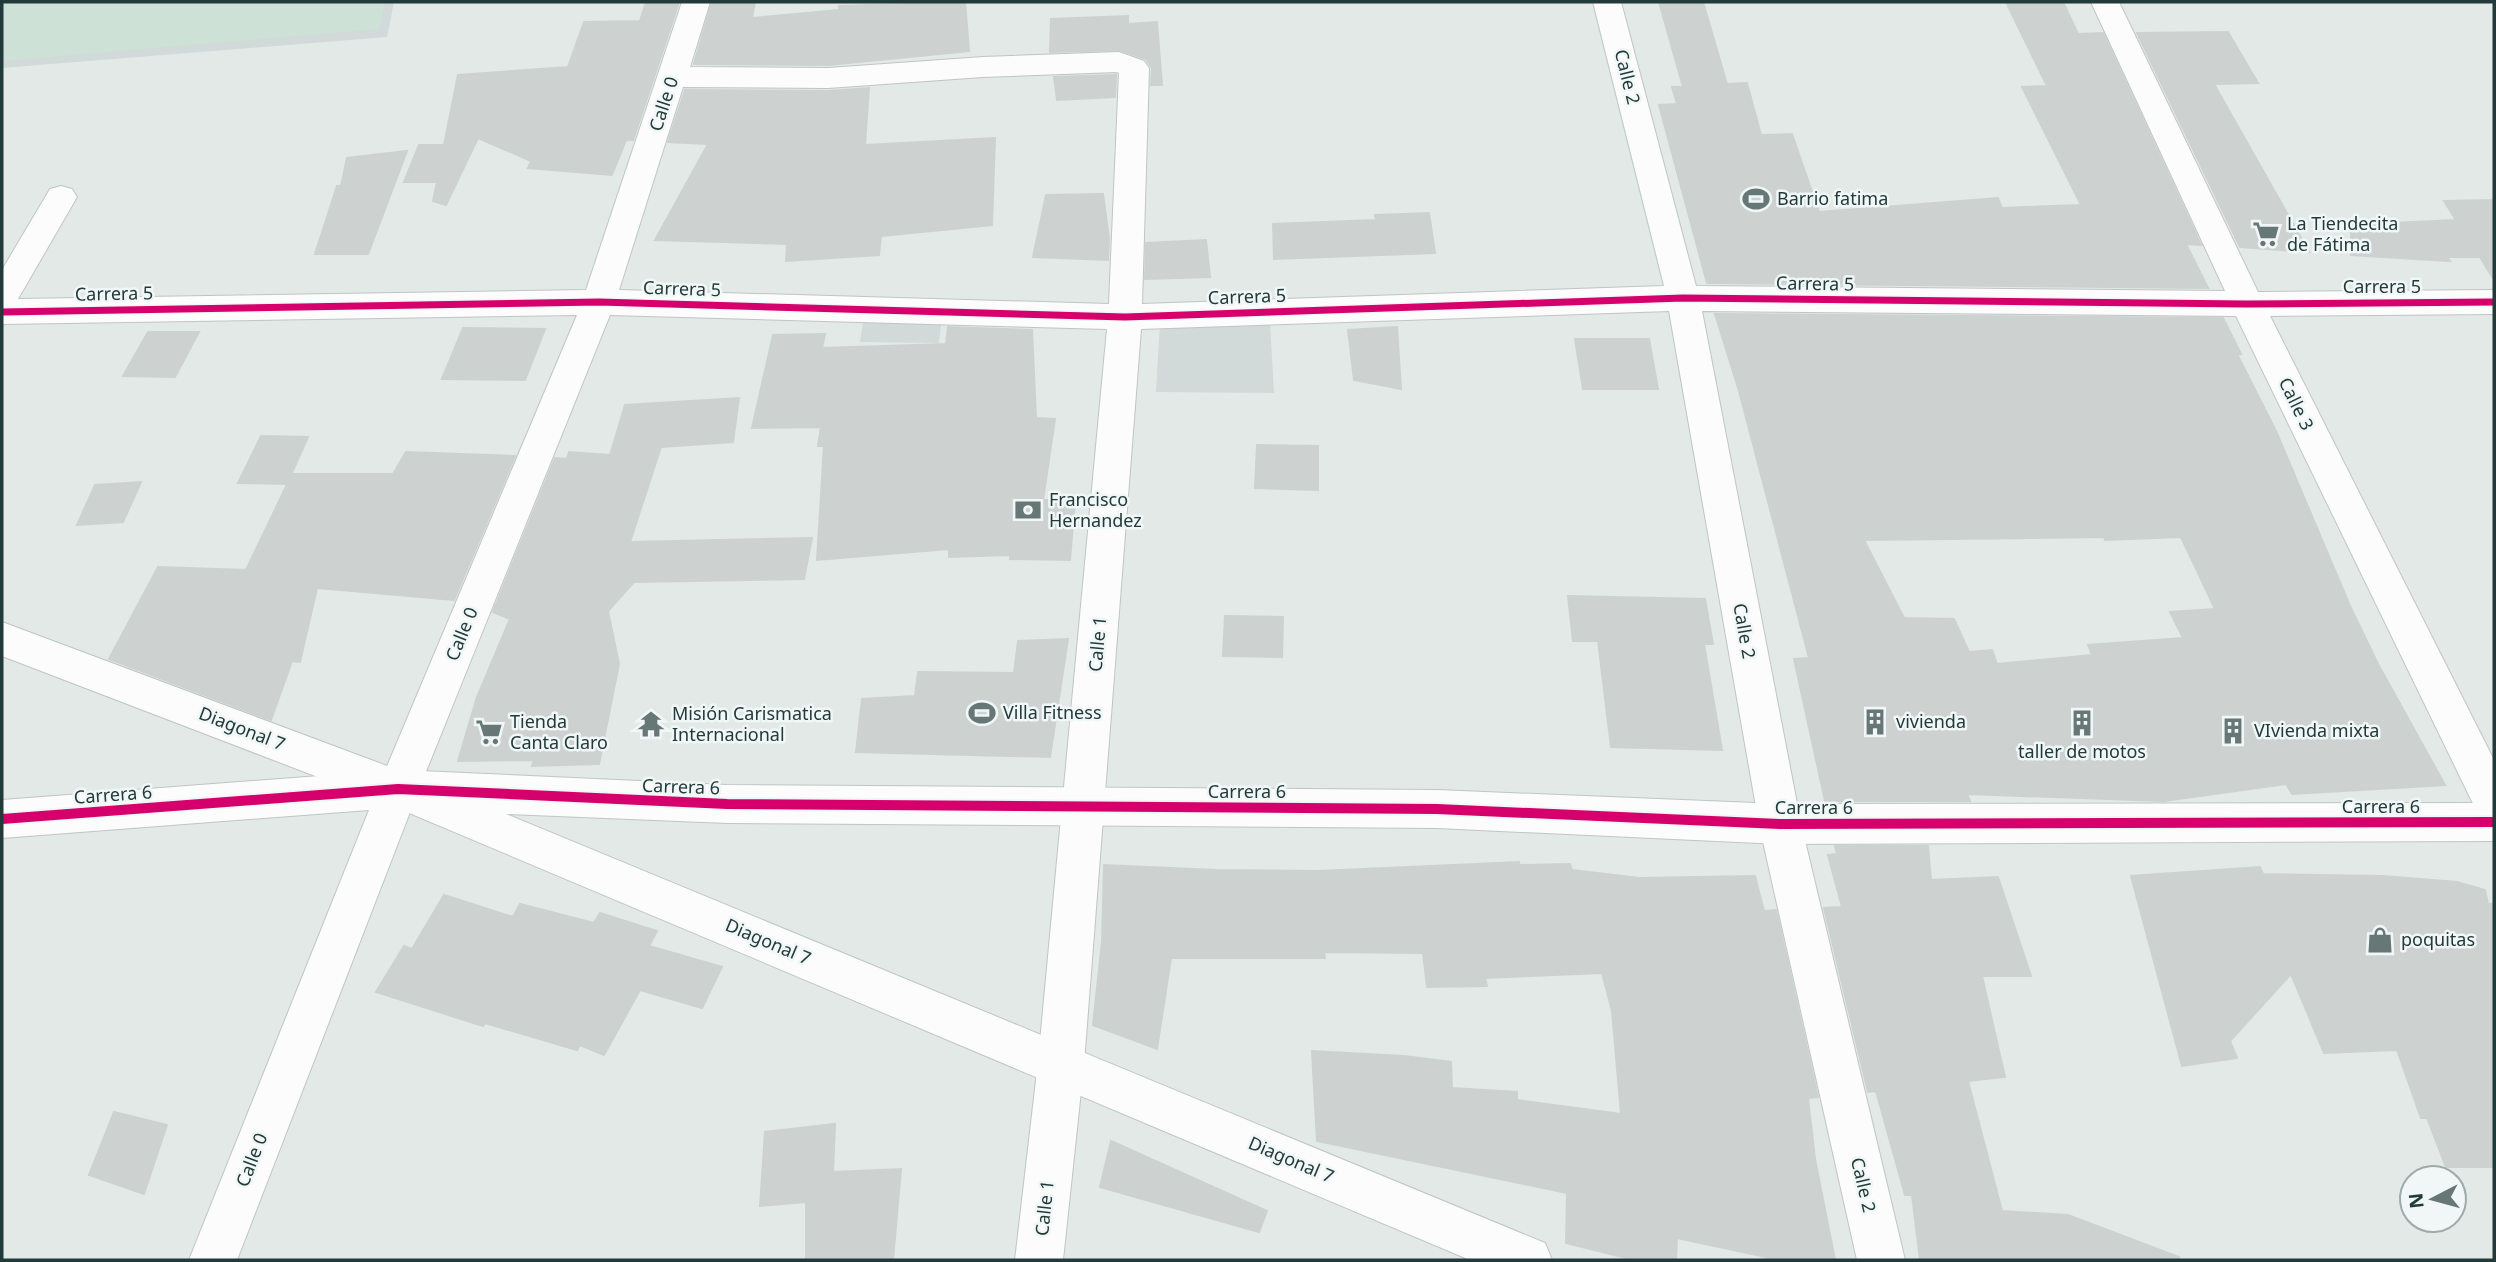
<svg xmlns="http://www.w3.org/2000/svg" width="2496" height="1262" font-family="'Noto Sans',sans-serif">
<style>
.built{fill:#d1dad8}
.green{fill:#cde1d7}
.building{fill:#cdd2d1;stroke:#ccd2d0;stroke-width:2;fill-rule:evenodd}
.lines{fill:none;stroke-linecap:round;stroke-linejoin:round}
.street-casing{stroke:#c0c5c4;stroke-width:2}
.secondary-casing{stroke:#bfc6c5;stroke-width:2}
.street{fill:#fbfcfb;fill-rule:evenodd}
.secondary{fill:#fbfcfb;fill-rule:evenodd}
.cycleway-far1-casing{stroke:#f1f7f6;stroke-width:10}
.cycleway-casing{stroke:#f1f7f6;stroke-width:14}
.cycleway-far1{stroke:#d6006c;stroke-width:7}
.cycleway{stroke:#d6006c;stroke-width:10}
.labels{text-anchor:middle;stroke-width:5;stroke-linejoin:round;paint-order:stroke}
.street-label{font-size:18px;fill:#223a39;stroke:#f1f7f6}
.poi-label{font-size:18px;fill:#223a39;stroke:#f1f7f6;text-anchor:start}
</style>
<rect width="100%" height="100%" fill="#e3e9e7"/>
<path class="built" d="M2,2H394L387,37L2,68Z
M864,316L942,317L939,343L860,342Z
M1160,322L1270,323L1274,393L1156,392Z"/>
<path class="green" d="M2,2H385L379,29L2,61Z"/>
<path class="building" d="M646,2H679L633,140H626L612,175L528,168L531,161L478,138L446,205L433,201L437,182H404L419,145H444L458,75L568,67L584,22L640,21Z
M712,2H755L752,18L839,10V6L965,2L969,51L828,65L694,64Z
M1659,2H1703L1727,84L1747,83L1761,135L1792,134L1819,212L1998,198L2002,208L2081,205L2022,87L2047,86L2006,2H2063L2078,34L2103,33L2201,245L2186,244L2208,288L1707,283L1659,105L1677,104L1672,87H1683Z
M1128,16V24L1157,22L1162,85H1151L1152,68L1146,59L1120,50L1050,52L1051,19Z
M2228,32L2258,83L2214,84L2309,252L2240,247L2137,33Z
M1116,75L1115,97L1057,100L1054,77Z
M869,88L865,145L995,138L992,225L881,236L879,255L786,261L787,244L655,240L708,144L668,142L685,90L828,91Z
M407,151L368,254H315L337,186H341L347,158Z
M1103,194L1109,238L1108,260L1033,257L1046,195Z
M2494,200V280L2480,257H2447L2450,261L2351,255V225L2456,220L2444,201Z
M1429,213L1435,253L1274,259L1273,224L1376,220L1375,215Z
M1206,240L1210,277L1145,279L1146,243Z
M1715,314L2223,318L2241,354H2237L2276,431L2350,606L2378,664L2445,785L2292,794L2286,784L2164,801L1967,794L1970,801H1825L1794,659L1809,658L1739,391ZM2104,537L2105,540L2181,537L2215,609L2170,612L2183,638L2088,645L2092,655L1997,664L1992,650L1969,652L1954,619L1904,618L1864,540Z
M948,327L1032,330L1036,418L1055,419L1043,500H1075L1070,560L1010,559V555L949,557V549L817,560L824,446H818L821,427L752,428L773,335L825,334L822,348L946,344Z
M1397,327L1401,389L1354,380L1348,330Z
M463,328L545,329L525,380L442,379Z
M148,332H199L175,377L123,376Z
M1575,339H1649L1658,389H1583Z
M739,398L733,442L661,447L630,542L812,538L804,579L634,582L608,611L619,664L599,764L532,766L534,760L458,761L477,697L510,619L493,612L555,458L567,459L569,452L610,455L625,405Z
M261,436L308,437L287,484L238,483Z
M1257,445L1318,446V490L1255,488Z
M406,452L515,456L454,600L317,588L300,662L292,661L271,720L109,659L158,567L246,570L292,474H393Z
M141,482L123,522L77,525L95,485Z
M1568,596L1705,599L1713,644H1704L1722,750L1611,747L1598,641H1573Z
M1225,616L1283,617L1282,657L1223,656Z
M1068,639L1050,757L856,752L862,699L915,696L918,672L1014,673L1018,641Z
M1835,846H1928L1931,880L1998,877L2031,976H1982L2005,1077L1968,1081L2002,1211L2068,1215L2179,1257L2178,1260H1920L1912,1195H1905L1876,1091L1868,1092L1824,908L1842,907L1828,855L1837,854Z
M1519,862V865L1570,864L1572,870L1639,878L1755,876L1764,911L1776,910L1818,1097L1808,1098L1815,1159L1835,1260H1780L1677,1238L1676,1260H1634L1566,1243L1567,1193L1317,1141L1312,1051L1404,1056L1451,1062L1452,1088L1517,1092V1100L1621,1114L1612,1011L1602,973L1485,978L1487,986L1427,987L1423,953L1324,952L1325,958H1171L1157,1049L1093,1025L1102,941L1104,865L1215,870L1318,871Z
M2260,867L2263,874L2383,876L2457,882L2485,890L2488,904H2494V1167H2446L2427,1118H2421L2397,1050L2324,1053L2291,974L2230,1041L2237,1058L2182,1066L2131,876Z
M444,895L513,917L520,904L594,923L600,913L657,931L649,946L722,967L702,1008L640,990L604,1055L580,1045L577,1050L485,1023L483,1026L376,992L404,946L412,949Z
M114,1112L167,1125L144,1194L89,1175Z
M835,1124L833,1172L901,1169L893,1260H806V1202L760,1206L765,1132Z
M1111,1141L1267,1211L1259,1232L1100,1187Z"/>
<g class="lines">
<g class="street-casing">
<path id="street" d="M682,2H710L690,67L828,68L983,57L1119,52L1144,61L1149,68L1142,304L1664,286L1593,2H1621L1696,286L2225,291L2091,2H2119L2258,292L2494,290V314L2270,316L2494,760V821L2479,816L2236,316L1702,311L1801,824L1905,1260H1857L1759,824L1669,311L1141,329L1084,1063L1063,1260H1015L1038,1063L1107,329L610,315L419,789L237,1260H189L369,810L2,838V800L385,771L577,315L2,324V270L50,189L61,186L72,189L77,197L18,299L586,290ZM1116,72L1119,73L1109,304L619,290L683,87L828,88L983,77Z"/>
</g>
<g class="secondary-casing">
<path id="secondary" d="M2,622L398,770L727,785L1437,790L1780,804L2494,803V841L1780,844L1437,828L727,823L506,814L1545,1243L1552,1260H1470L383,802L2,656Z"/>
</g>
<use href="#street" class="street"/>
<use href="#secondary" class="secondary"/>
<g class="cycleway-far1-casing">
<path id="cycleway-far1" d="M2,312L599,302L1125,317L1683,298L2247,304L2494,302"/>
</g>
<g class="cycleway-casing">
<path id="cycleway" d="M2,819L398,789L727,804L1437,809L1780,824L2494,822"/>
</g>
<use href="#cycleway-far1" class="cycleway-far1"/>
<use href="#cycleway" class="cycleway"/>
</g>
<defs>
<g id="stadium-bare" transform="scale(2.1)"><path d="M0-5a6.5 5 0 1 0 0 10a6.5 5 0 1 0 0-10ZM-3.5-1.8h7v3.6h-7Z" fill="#667776" stroke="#f1f7f6" stroke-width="2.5" paint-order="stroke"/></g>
<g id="supermarket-bare" transform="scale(2.1)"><path d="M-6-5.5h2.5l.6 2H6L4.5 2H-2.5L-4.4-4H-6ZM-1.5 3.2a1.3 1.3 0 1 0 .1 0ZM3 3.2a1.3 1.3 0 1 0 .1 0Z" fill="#667776" stroke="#f1f7f6" stroke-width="2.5" paint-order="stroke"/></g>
<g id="bank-bare" transform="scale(2.1)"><path d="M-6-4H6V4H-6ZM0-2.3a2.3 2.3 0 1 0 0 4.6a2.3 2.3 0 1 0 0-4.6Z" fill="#667776" stroke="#f1f7f6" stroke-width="2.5" paint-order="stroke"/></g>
<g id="building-bare" transform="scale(2.1)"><path d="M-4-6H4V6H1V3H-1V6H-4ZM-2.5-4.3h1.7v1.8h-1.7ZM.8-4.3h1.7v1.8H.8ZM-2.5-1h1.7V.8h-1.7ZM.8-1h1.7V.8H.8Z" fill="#667776" stroke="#f1f7f6" stroke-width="2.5" paint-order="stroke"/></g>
<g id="temple-bare" transform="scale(2.1)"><path d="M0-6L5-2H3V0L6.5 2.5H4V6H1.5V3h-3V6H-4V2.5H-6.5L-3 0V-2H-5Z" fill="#667776" stroke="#f1f7f6" stroke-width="2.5" paint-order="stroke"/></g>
<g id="shop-bare" transform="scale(2.1)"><path d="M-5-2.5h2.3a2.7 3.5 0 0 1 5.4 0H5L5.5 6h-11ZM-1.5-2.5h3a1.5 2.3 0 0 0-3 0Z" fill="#667776" stroke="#f1f7f6" stroke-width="2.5" paint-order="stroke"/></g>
</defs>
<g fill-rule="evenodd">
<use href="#stadium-bare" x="1756" y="199"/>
<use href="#supermarket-bare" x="2266" y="234"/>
<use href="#bank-bare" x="1028" y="510"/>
<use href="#stadium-bare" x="982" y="713"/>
<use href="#building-bare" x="1875" y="722"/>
<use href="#building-bare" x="2082" y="723"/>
<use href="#temple-bare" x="651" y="724"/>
<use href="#building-bare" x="2233" y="731"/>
<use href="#supermarket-bare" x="489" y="732"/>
<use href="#shop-bare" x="2380" y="940"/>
</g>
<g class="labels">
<g class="street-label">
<text transform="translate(1627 77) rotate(76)" y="6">Calle 2</text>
<text transform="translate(664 104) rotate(-72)" y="6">Calle 0</text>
<text transform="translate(1815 284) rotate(1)" y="6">Carrera 5</text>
<text x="2382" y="293">Carrera 5</text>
<text transform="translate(682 289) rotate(2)" y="6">Carrera 5</text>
<text transform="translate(114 294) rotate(-1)" y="6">Carrera 5</text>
<text transform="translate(1247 297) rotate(-2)" y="6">Carrera 5</text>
<text transform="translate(2296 404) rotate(64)" y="6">Calle 3</text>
<text transform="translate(1744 631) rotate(80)" y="6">Calle 2</text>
<text transform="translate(462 634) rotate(-68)" y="6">Calle 0</text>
<text transform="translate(1098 644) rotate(-85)" y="6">Calle 1</text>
<text transform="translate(242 729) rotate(21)" y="6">Diagonal 7</text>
<text transform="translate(681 787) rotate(2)" y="6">Carrera 6</text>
<text x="1247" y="798">Carrera 6</text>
<text transform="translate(113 795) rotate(-4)" y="6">Carrera 6</text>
<text x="2381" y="813">Carrera 6</text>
<text x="1814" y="814">Carrera 6</text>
<text transform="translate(768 942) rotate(23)" y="6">Diagonal 7</text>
<text transform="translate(252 1160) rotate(-69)" y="6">Calle 0</text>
<text transform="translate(1291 1160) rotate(23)" y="6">Diagonal 7</text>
<text transform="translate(1863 1185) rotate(77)" y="6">Calle 2</text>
<text transform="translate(1045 1208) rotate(-84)" y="6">Calle 1</text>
</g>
<g class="poi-label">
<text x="1777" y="205">Barrio fatima</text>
<text x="2287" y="230">La Tiendecita<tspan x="2287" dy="21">de Fátima</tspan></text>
<text x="1049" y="506">Francisco<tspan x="1049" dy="21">Hernandez</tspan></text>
<text x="1003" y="719">Villa Fitness</text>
<text x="672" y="720">Misión Carismatica<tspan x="672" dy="21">Internacional</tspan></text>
<text x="510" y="728">Tienda<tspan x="510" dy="21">Canta Claro</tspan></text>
<text x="1896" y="728">vivienda</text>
<text x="2254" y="737">VIvienda mixta</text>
<text x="2082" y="758" text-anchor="middle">taller de motos</text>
<text x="2401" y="946">poquitas</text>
</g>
</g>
<rect width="2496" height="1262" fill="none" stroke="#223a39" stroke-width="7"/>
<g transform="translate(2433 1199) rotate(264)"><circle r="33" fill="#f1f7f6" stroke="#9eabaa" stroke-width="2"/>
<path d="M0-5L12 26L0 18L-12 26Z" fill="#667776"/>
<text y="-10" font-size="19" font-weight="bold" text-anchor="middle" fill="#223a39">N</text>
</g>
</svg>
